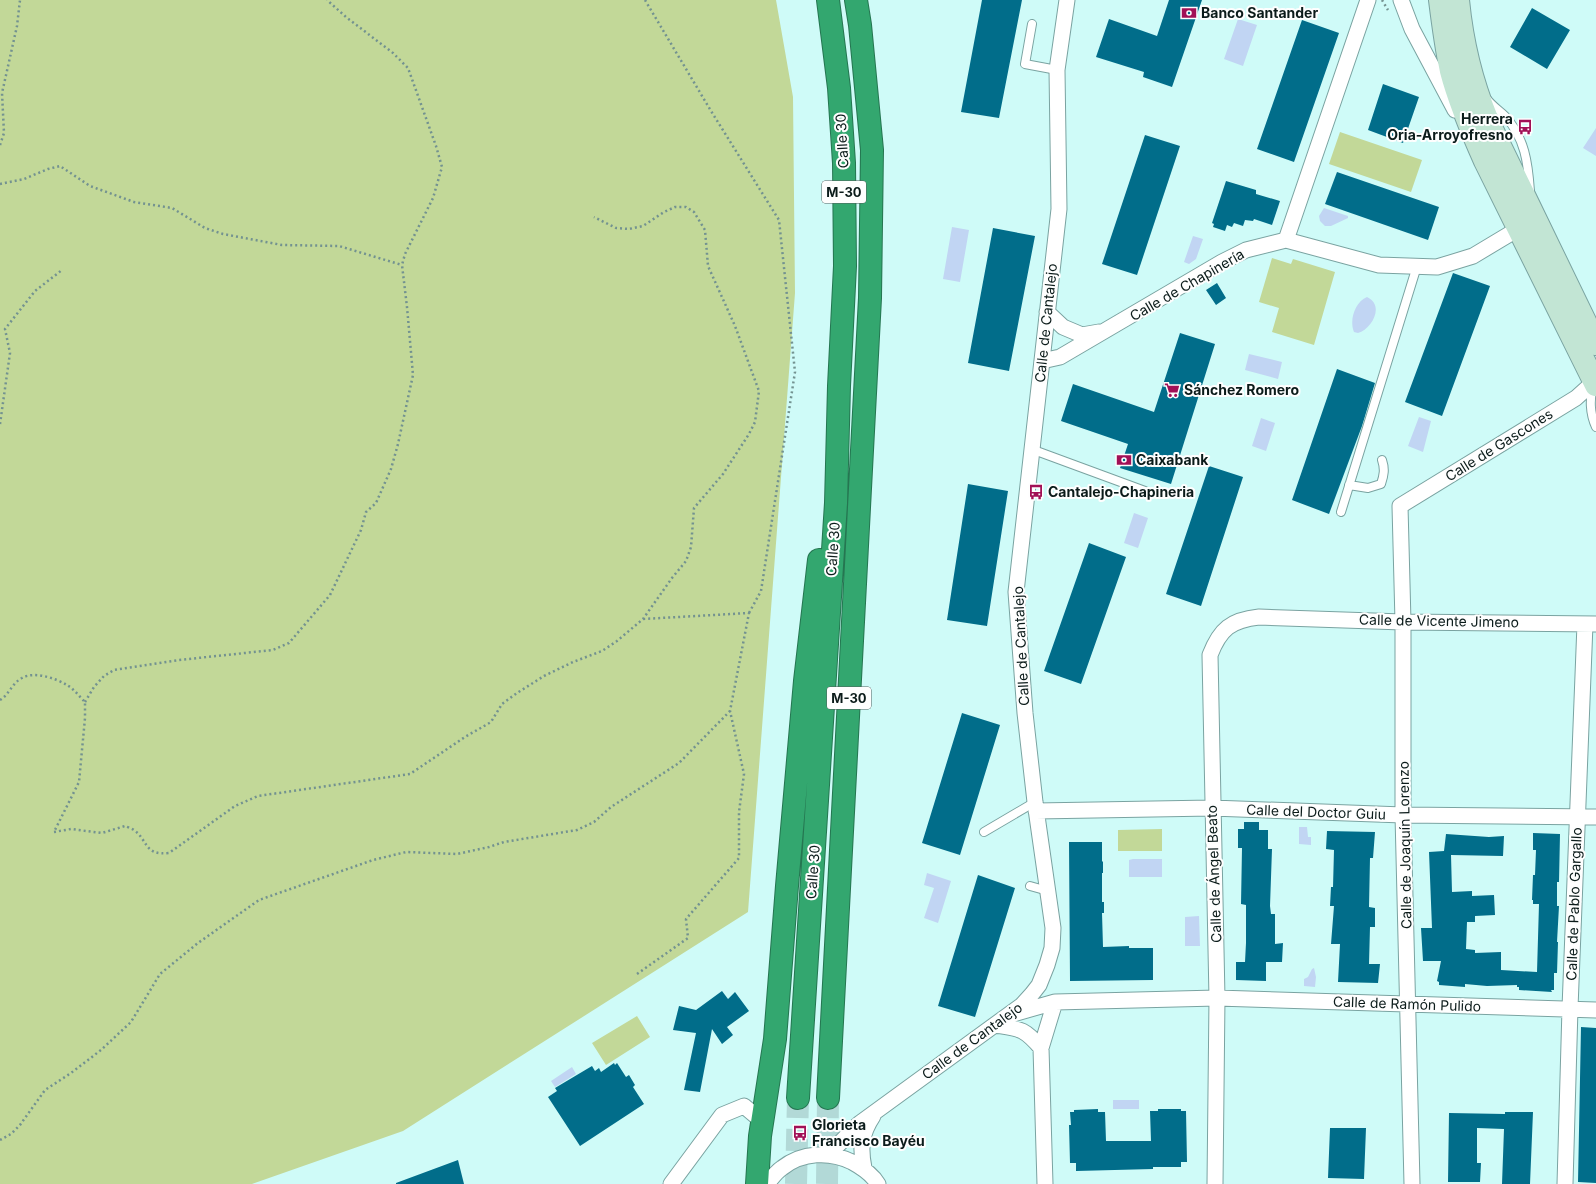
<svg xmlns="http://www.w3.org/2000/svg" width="1596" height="1184" font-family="Inter,sans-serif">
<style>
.green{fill:#c2d898}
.water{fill:#c1d5f3}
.building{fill:#016d8a}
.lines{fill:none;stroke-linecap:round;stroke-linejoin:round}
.motorway-tunnel{stroke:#b2d9d7;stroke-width:22;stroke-dasharray:22 11;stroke-linecap:butt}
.service-casing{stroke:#7aa3a1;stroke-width:10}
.minor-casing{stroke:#7aa3a1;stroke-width:17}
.secondary-casing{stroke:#7aa3a1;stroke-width:24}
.motorway-casing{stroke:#257651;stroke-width:24}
.path{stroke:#739290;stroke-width:2.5;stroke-dasharray:2 3;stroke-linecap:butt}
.service{stroke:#fff;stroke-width:8}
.minor{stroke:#fff;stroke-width:15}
.secondary{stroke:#c2e5d4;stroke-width:22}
.motorway{stroke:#33a76f;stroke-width:22}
.labels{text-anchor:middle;stroke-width:4;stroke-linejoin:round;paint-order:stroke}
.shield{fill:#fefefe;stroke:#545f5e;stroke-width:1}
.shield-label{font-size:13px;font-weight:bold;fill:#0b1b1a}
.poi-label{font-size:14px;font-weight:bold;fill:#0b1b1a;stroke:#fefefe;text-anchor:start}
.street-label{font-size:14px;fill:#0b1b1a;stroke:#fefefe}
</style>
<rect width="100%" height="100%" fill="#cffbf8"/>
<path class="green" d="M0,0H776L793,97L795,293L748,912L403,1131L252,1184H0Z
M1340,132L1422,160L1411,192L1329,164Z
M1272,258L1291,264L1293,259L1335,272L1314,345L1272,332L1279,308L1259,302Z
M1162,829V851H1118V830Z
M637,1016L650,1037L606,1065L592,1043Z"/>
<path class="water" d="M1238,19L1257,25L1243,66L1224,59Z
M1596,128V156L1583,148Z
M1324,208L1348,216V218L1331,226H1325L1320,221L1319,216Z
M952,227L969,230L960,282L943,279Z
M1193,236L1203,239L1196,259L1189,264L1184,262Z
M1367,297C1385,305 1372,329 1358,333L1354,332C1349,320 1355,302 1367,297Z
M1249,354L1282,362L1278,379L1245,370Z
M1419,417L1431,421L1423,452L1408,446Z
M1261,418L1275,423L1266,451L1252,446Z
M1134,513L1148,518L1138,548L1124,543Z
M1299,827H1307L1308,837H1311V845L1299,844Z
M1133,859H1162V877H1129V860Z
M927,873L951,881L938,923L924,918L934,888L924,885Z
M1199,916L1200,946H1185V917Z
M1314,968L1316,977L1315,987L1304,986V979L1308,977L1312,969Z
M572,1067L576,1074L555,1087L551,1081Z
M1113,1100H1139V1109H1113Z"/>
<path class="building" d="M982,0H1022L999,118L961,112Z
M1169,0H1202L1172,87L1143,77L1144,72L1096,57L1109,19L1157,36Z
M1532,8L1570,30L1547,69L1510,47Z
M1302,20L1339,33L1294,162L1257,149Z
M1383,84L1419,97L1403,143L1368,130Z
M1145,135L1180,146L1137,275L1102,264Z
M1337,172L1439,207L1428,240L1325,204Z
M1226,181L1256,190V194L1280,201L1272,225L1254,219L1253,221L1245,220L1243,226L1234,223L1232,227L1227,225L1225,231L1213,227L1214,224L1212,223Z
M993,228L1035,236L1009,371L968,363Z
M1453,273L1490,286L1442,416L1405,402Z
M1217,283L1226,298L1216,305L1206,290Z
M1180,333L1215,344L1171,484L1120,468L1128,444L1061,421L1073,384L1154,412Z
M1337,369L1375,383L1362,426L1329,514L1292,500Z
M1209,466L1243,477L1201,606L1166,594Z
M968,484L1008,491L987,626L947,620Z
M1089,543L1126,557L1081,684L1044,671Z
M962,713L1000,725L960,855L922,843Z
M1244,822H1259V830H1268V849H1272L1270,906L1271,914H1275V944L1283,943L1282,962H1266V981L1236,980V962H1245L1246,943V905L1241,904L1242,848H1238V829H1244Z
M1327,831L1375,832L1373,858H1370L1369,907L1375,908V927H1370L1369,964H1380L1378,983L1338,982L1340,944H1331L1334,906H1330L1331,887H1333L1334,850L1326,849Z
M1533,833L1560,834L1559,882H1557V906H1559L1557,942H1558L1557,973H1554V990H1551L1552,992L1519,990V987H1517V985L1487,986L1465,984V987L1439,985V982L1437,981L1441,961H1423L1421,928H1432L1429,852L1444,851L1446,834L1489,837L1504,836L1503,856L1451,855L1452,892L1472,891V896L1494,895L1495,915L1475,916V922H1467L1466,949L1475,950V953L1501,952V970L1537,972L1539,904H1533V900H1532L1533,875H1535L1536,850H1533Z
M1069,842H1102V861L1103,862V873H1102V902H1104V913H1102L1103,947L1129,946V948H1153V980L1070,981Z
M978,875L1015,888L975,1017L938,1006Z
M722,991L728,999L735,992L749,1011L727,1027L733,1035L722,1044L712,1029L700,1092L684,1090L696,1033L673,1030L679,1006L696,1010Z
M1581,1027L1596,1028V1183L1578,1182Z
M614,1063L615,1065L617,1063L626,1077L629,1075L635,1085L633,1087L644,1104L580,1146L548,1097L557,1091L555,1088L592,1066L595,1071L599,1068L601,1072Z
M1098,1109V1112H1105L1106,1141H1151L1150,1111H1158V1109H1181V1111H1186L1187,1162H1181V1167H1153V1169L1076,1171V1163H1070L1069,1125H1071L1070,1112H1074V1110Z
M1505,1112H1533L1530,1184H1502L1504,1129L1477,1128V1163H1481L1480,1182H1448L1449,1113L1505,1114Z
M1330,1128H1366L1364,1179L1328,1178Z
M458,1160L464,1184H396V1183Z"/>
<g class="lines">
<path class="motorway-tunnel" d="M796,1184L798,1098
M827,1184L828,1098"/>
<g class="service-casing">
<path id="service" d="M1032,24L1025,64L1057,70
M1487,99C1492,106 1499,110 1505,116C1525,138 1528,163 1530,191
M1594,385C1589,398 1590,414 1596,427
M1031,449L1145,491
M1349,485L1368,488L1381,484C1384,475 1385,469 1382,460
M1341,512L1417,266
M984,832L1035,802
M1030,886L1048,891"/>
</g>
<g class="minor-casing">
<path id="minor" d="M1401,0L1412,29L1455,110
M1286,240L1368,0
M1047,312L1063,327L1082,335L1099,332
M1042,361L1060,357L1222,262L1246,250L1286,240L1379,265L1437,267L1473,256L1518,229
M1036,811L1212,808L1403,815L1596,817
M1013,1014L1055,1002L1217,998L1596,1010
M995,1025C1020,1029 1024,1028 1041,1048
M824,1154C839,1148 848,1133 860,1123L1022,1005L1032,994L1039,985L1047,965L1052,948L1053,928L1035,802L1025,713L1016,592L1059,209L1057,70L1067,0
M864,1168C860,1148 861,1134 873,1116
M671,1184L722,1115L744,1106L763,1122
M767,1184C771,1179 776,1172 782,1168C802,1152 830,1151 852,1162C863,1168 872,1174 878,1184
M1045,1184L1041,1048L1055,1002
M1215,1184L1217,998L1210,655C1220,629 1231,620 1259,617L1403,622L1596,624
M1412,1184L1403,815V622L1400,506L1576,398L1596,380
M1565,1184L1570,1008L1585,624"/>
</g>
<g class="secondary-casing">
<path id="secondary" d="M1440,0C1443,24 1446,47 1451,71C1459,102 1472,132 1485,161L1596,385
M1458,0C1462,42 1471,80 1487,119L1596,344"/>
</g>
<g class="motorway-casing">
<path id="motorway" d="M798,1098L836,503L839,386L845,266L844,163L839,88L828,0
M828,1098L870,298L872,150L860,25L856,0
M757,1184L760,1136L775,1039L787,886L805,681L819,560"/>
</g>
<path class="path" d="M645,0L711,111L779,220L795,372L761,591L749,613
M1382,0L1388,10
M0,145L4,133L2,93L17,26L20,0
M0,184L24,179L48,169L60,166L90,186L134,202L172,208L205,228L223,234L282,245L339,246L402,265
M0,424L10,353L5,329L35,291L62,270
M0,700C9,695 12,683 22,678C34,671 55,678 67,685C74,689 79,696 85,702V718L79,782L54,832
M85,702L94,687L104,676L114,670L179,660L273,650L289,643L330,595L361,530L366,512L376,503L391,469L398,444L413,375L407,307L402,265L405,254L433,198L442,167L436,146L408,68L393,53L346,17L327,0
M54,832L71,829L102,833L125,826C127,827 131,828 134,830C148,840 144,856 169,853L235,806L258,796L410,774L465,737L491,722L502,704L517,693L544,676L573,662L602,651L617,641L643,619L672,578L686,561L691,547L694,508L723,474L749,434L755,422L759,391L735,326L708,266L705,230L694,212L686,207H675L664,212L643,226L629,229L616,228L594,217
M637,974L688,938L686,919L739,858V812L744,774L730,711L749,613L643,619
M0,1140L11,1134L20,1125L45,1090L71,1073L101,1050L131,1022L160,974L198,943L259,900L373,860L406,852L457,854L489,847L504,842L577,830L594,822L611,807L679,763L730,711"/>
<use href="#service" class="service"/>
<use href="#minor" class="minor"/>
<use href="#secondary" class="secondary"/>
<use href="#motorway" class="motorway"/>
</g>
<defs>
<g id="bank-bare" transform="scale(1.2)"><path d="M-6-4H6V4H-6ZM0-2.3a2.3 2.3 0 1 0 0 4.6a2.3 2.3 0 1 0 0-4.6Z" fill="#a11056" stroke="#fefefe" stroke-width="2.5" paint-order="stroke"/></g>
<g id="bus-bare" transform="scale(1.2)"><path d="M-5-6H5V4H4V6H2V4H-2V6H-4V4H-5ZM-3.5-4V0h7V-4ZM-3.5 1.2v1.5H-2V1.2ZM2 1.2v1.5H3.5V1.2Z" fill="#a11056" stroke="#fefefe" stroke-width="2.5" paint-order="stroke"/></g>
<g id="supermarket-bare" transform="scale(1.2)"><path d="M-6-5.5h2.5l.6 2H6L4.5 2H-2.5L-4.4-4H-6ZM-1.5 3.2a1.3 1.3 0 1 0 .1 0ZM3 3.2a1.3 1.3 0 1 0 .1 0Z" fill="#a11056" stroke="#fefefe" stroke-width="2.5" paint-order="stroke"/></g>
</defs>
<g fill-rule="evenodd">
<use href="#bank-bare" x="1189" y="13"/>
<use href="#bus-bare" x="1525" y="127"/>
<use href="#supermarket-bare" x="1172" y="390"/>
<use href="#bank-bare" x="1124" y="460"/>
<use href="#bus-bare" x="1036" y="492"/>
<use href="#bus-bare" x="800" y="1133"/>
</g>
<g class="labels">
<g class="shield">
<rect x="822" y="181" width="44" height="22" rx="3"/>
<rect x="827" y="687" width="44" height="22" rx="3"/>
</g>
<g class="shield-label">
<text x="844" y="197">M-30</text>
<text x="849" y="703">M-30</text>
</g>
<g class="poi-label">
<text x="1201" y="18">Banco Santander</text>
<text x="1513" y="124" text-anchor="end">Herrera<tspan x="1513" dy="16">Oria-Arroyofresno</tspan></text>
<text x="1184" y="395">Sánchez Romero</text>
<text x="1136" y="465">Caixabank</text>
<text x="1048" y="497">Cantalejo-Chapineria</text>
<text x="812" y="1130">Glorieta<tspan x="812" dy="16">Francisco Bayéu</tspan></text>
</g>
<g class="street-label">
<text transform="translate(842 141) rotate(-93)" y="5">Calle 30</text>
<text transform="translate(1187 285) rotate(-30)" y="5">Calle de Chapinería</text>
<text transform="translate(1046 323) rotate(-84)" y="5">Calle de Cantalejo</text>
<text transform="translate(1499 445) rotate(-32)" y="5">Calle de Gascones</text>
<text transform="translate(833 549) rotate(-86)" y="5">Calle 30</text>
<text transform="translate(1439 621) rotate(1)" y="5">Calle de Vicente Jimeno</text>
<text transform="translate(1021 646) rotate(-93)" y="5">Calle de Cantalejo</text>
<text transform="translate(1316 812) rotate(2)" y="5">Calle del Doctor Guiu</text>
<text transform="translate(1405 845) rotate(-91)" y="5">Calle de Joaquín Lorenzo</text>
<text transform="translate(813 872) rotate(-86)" y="5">Calle 30</text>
<text transform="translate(1214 874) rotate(-92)" y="5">Calle de Ángel Beato</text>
<text transform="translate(1574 904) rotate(-88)" y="5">Calle de Pablo Gargallo</text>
<text transform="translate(1407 1004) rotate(2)" y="5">Calle de Ramón Pulido</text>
<text transform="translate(972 1041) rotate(-36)" y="5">Calle de Cantalejo</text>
</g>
</g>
</svg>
